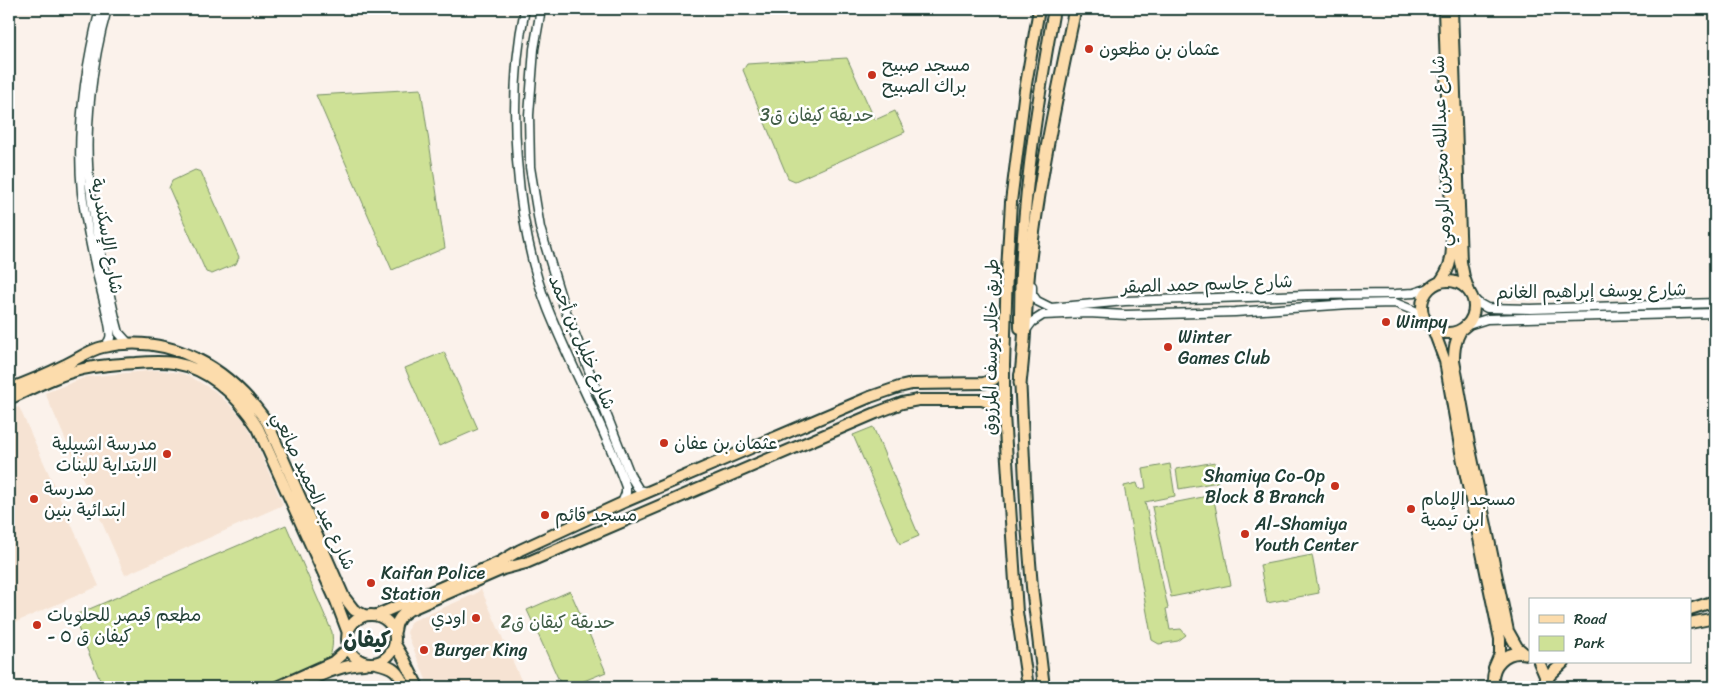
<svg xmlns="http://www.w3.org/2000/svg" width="1724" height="696" font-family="Sriracha,'Playpen Sans Arabic',sans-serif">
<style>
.built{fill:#f6e3d3}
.green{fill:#cee196;stroke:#768f65}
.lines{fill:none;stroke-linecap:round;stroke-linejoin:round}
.minor-casing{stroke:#1f3d34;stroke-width:11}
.major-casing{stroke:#1f3d34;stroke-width:14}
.highway-casing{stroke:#1f3d34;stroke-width:15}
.minor{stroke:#fff;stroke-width:8}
.major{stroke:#fcdcac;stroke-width:10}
.highway{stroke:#fcdcac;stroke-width:11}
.poi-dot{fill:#c8321e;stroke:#fff;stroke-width:2}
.labels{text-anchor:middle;stroke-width:5;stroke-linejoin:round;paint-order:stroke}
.poi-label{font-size:18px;fill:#1f3d34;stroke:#fff;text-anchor:start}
.park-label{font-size:18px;fill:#425e48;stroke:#fff}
.street-label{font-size:18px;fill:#1f3d34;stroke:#fff}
.district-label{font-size:22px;font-weight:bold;fill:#1f3d34;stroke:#fff}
</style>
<rect width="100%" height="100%" fill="#fbf2eb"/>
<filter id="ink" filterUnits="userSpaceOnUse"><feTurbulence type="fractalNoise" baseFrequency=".02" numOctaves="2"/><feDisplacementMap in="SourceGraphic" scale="10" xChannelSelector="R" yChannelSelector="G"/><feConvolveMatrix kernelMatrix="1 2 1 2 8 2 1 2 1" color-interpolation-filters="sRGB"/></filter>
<g filter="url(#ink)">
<path class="built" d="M157,370L181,373L191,377L215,391L232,407L244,420L253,436L283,505L125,575L45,393L86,377Z
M19,407L99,586L9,625V411Z
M481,589L524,687H429L407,633L410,622L475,594Z"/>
<path class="green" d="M847,58L875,120L895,111L905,132L795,181L788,178L743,70L747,64Z
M421,89L445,248L392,270L316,95Z
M195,170L201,172L239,257L236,264L212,274L206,272L169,188L172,181Z
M444,352L478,429L439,446L405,368Z
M873,427L919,536L900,544L853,435Z
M1215,462L1218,482L1179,489L1176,469Z
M1170,464L1175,496L1145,502L1168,608L1166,609L1170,630L1181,629L1186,635L1178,641L1159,644L1152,640L1124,486L1137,483L1139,489L1146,488L1143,469Z
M1213,495L1231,585L1171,597L1152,507Z
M286,525L332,632C333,643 333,650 328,660L262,687H103L73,616Z
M1312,555L1319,593L1267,603L1260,565Z
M570,591L606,672L569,687H562L527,610Z"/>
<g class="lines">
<g class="minor-casing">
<path id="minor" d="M100,9C85,68 76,131 82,193C85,217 90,241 95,264C97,277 113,329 110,338C109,342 106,345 103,347
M107,9C92,60 83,133 90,187C95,231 105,274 115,318L119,333L129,344
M525,9C506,97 515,225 548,309C572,369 604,426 626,487V493L622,503
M541,9L534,49L529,115L530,167L540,228L563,304L631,477L639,490L648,492
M1032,286V294L1037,301L1051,308L1125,301L1306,295L1396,294L1414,293L1430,288
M1471,296L1478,303L1487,308L1531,309L1715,303
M1468,325L1487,319L1715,313
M1026,330L1032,322L1043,315L1088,313L1126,315L1235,312L1349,304L1395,303L1415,311L1426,322"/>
</g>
<g class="major-casing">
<path id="major" d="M1452,9L1461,262L1464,277L1469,291
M1422 307a26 26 0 1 1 52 0a26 26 0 1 1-52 0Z
M1440,282C1449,270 1452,260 1452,245L1444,9
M1020,328C1019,220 1035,115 1054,9
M1433,329L1445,361L1461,452L1500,639V654L1494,668
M1461,330C1455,341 1454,349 1454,361L1469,444L1508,631L1517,647L1524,653
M1020,375L1027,525L1032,587L1044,687
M9,389C28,382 47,374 65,365C78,359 89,350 103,347C171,332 229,368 267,422L344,597L354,610L364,615
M9,399C33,388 57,375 83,369C100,365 118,364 136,363C148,362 161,361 174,363C211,369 239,398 258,428L336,601L348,633
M1690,609L1715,601
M347 639a24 24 0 1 1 48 0a24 24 0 1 1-48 0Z
M377,615L500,562L520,550L622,503L870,397L899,387L912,384L984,383L994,379L1004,365
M1690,623L1715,618
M395,631C396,621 400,616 409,610L503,569L526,563L876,413L902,403L918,400H982L994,404L1004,415
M395,644L404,659L418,687
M1539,662L1545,676V684
M376,663C394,667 398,671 405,687
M1545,684L1550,675L1564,662
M277,687L333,662L349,648
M295,687C318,677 339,665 364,664
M1028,687L1017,612L1004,415V365L1007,271L1011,202L1025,90L1039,9
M1494,687C1489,666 1506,649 1527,654"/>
</g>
<g class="highway-casing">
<path id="highway" d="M1020,383C1026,339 1025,295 1031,251C1041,170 1058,89 1075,9"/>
</g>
<use href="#minor" class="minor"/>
<use href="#major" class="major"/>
<use href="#highway" class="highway"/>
</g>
</g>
<g class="poi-dot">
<circle cx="1089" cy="49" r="5"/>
<circle cx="872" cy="75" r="5"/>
<circle cx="1386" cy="322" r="5"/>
<circle cx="1168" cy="347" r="5"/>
<circle cx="664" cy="443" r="5"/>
<circle cx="167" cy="454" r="5"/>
<circle cx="1335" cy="486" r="5"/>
<circle cx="34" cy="499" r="5"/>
<circle cx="1411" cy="509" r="5"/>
<circle cx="545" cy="515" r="5"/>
<circle cx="1245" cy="534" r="5"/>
<circle cx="371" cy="583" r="5"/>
<circle cx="476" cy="618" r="5"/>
<circle cx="37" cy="625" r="5"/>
<circle cx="424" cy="650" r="5"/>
</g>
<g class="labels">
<g class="poi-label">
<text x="1099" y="55">عثمان بن مظعون</text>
<text x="882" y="71">مسجد صبيح<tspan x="882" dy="21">براك الصبيح</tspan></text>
<text x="1396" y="328">Wimpy</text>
<text x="1178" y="343">Winter<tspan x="1178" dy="21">Games Club</tspan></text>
<text x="674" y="449">عثمان بن عفان</text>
<text x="157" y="450" text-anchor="end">مدرسة اشبيلية<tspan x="157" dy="21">الابتداية للبنات</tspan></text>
<text x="1325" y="482" text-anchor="end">Shamiya Co-Op<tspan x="1325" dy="21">Block 8 Branch</tspan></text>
<text x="44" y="495">مدرسة<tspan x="44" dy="21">ابتدائية بنين</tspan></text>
<text x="1421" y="505">مسجد الإمام<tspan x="1421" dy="21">ابن تيمية</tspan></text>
<text x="555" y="521">مسجد قائم</text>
<text x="1255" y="530">Al-Shamiya<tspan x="1255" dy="21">Youth Center</tspan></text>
<text x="381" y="579">Kaifan Police<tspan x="381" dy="21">Station</tspan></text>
<text x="47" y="621">مطعم قيصر للحلويات<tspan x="47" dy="21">- كيفان ق ٥</tspan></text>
<text x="466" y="624" text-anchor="end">اودي</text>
<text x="434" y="656">Burger King</text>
</g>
<g class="park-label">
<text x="817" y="121">حديقة كيفان ق3</text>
<text x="558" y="628">حديقة كيقان ق2</text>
</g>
<g class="street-label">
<text transform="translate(1441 151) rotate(-92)" y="6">شارع عبدالله مجرن الرومي</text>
<text transform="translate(107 236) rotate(80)" y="6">شارع الإسكندرية</text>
<text transform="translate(1207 284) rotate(-2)" y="6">شارع جاسم حمد الصقر</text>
<text transform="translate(1591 291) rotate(-1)" y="6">شارع يوسف إبراهيم الغانم</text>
<text transform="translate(582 342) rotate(67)" y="6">شارع خليل بن أحمد</text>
<text transform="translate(991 347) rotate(-89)" y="6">طريق خالد يوسف المرزوق</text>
<text transform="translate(314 491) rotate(65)" y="6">شارع عبد الحميد صانعي</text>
</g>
<g class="district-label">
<text x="367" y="647">كيفان</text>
</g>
</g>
<rect width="1724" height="696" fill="none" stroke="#fff" stroke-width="30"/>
<rect x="15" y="15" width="1694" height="666" fill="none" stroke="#1f3d34" stroke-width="2" filter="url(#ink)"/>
<rect x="1529" y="598" width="162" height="65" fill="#ffffff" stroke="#a5b1ae"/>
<rect x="1539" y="615" width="25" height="8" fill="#fcdcac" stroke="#a5b1ae"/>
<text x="1574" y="624" font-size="15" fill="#1f3d34">Road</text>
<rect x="1539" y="636" width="25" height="15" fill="#cee196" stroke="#a5b1ae"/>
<text x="1574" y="648" font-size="15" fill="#1f3d34">Park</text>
</svg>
